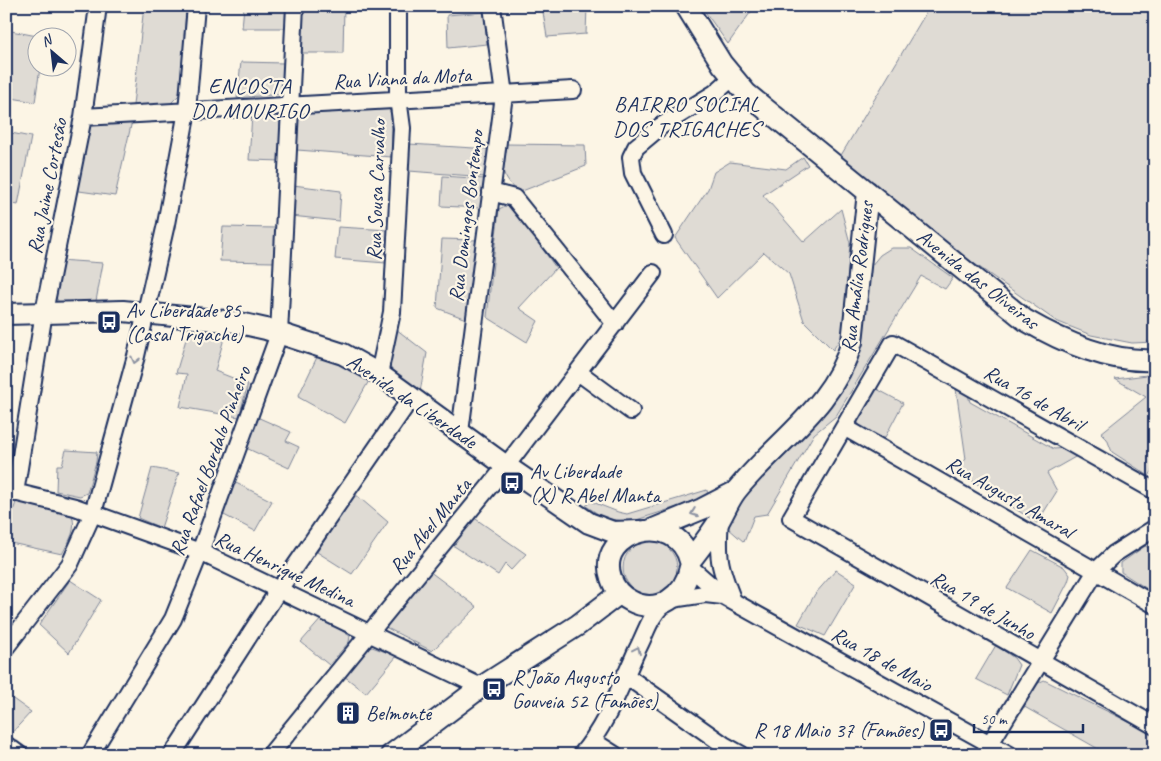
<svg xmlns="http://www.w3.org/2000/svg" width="1161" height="761" font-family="Caveat,sans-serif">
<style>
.green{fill:#dfdbd4;stroke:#7d8599}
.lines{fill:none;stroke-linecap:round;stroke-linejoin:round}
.minor-casing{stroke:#1b2f5e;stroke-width:20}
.tertiary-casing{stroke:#1b2f5e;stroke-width:24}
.minor{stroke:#fcf5e5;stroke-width:16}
.tertiary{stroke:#fcf5e5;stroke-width:20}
.oneway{stroke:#8c92a2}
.labels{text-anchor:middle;stroke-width:4.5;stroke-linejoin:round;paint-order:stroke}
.street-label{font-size:21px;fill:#1b2f5e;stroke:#fcf5e5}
.poi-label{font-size:21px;fill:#1b2f5e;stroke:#fcf5e5;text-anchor:start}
.neighbourhood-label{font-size:22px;letter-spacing:1px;fill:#1b2f5e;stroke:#fcf5e5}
</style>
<rect width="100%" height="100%" fill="#fcf5e5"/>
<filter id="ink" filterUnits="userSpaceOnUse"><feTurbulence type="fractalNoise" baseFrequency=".02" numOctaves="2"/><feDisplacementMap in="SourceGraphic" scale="10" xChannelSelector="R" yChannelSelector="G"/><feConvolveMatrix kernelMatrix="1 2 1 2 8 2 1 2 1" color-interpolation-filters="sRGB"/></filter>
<g filter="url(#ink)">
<path class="green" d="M144,6H186L181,93L170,104L133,105Z
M244,6H288L287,28H242Z
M300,6H344L343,53H298Z
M542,6H587L586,34L547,37Z
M701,6H755L728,44Z
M930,6H1155V342L1132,343L1091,335L1056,321L952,248L840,157Z
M484,12L487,44L448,48L447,15Z
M6,30L37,36L38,68H40L35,102L6,97Z
M241,62L284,63L282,94L237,98Z
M384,105L389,109L391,114L392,157L297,150C296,142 293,127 296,119C301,106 369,106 384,105Z
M268,113L278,117L280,122L283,161L249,160L252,114Z
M132,121L115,196L72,190L88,125L97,122Z
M6,132L31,137L18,205L6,202Z
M409,144L490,149L485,177L409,171Z
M506,144L585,145L586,166L517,193C500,171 501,172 506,144Z
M803,157L808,165L763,195L804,242L841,209L850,243L843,334L833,350L804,321L789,274L764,252L717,298L675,238L708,189L714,172L730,162L786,169Z
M443,176L485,179L481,208L441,206Z
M293,185L341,191L339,221L291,216Z
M505,206L513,207L556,268L519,308L538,321L527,342L487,317L499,209Z
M223,227L276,228L274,262L220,261Z
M338,227L389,230L386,263L335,259Z
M442,239L479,240L466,319L437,308Z
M891,248H911L953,278L945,289L921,276L836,416L814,434L767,514L754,516L744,542L728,528L737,504L831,403L855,367L871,266L880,255Z
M58,260L103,263L96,301L60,303C49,292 56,275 58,260Z
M189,329L226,331L215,371L248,384L239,417L180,407L187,374L176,373Z
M396,329L427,353L420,392L392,369L389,364Z
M318,355L345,364L370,379L345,423L298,397Z
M1155,374V467L1149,476L1112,452L1107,439L1101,433L1146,397L1115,379Z
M873,387L903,403L883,441L860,427L855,416Z
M956,389L968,395L970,402L1054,449L1065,448L1077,456L1047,473L1057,491L1037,523L956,470L966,459Z
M257,417L291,432L286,441L299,447L289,468L244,447Z
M66,450L97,452L96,462L87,493L80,496L56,491L57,465H62Z
M152,468L179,473L161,528L138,518Z
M232,481L272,501L255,531L220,513Z
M707,490L708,497L630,522L604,518L586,506L590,501L618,512L627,514Z
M355,494L388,522L352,574L317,552Z
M17,499L71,513C78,529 69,541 62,554L6,542V533Z
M473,517L526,554L511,570L505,564L498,575L451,544Z
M623 568a27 27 0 1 1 54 0a27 27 0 1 1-54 0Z
M1145,546L1155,551V594L1121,572V563Z
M1032,550L1064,567L1070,575L1068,582L1052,613L1007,588Z
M836,570L856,583L825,636L798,624L815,594Z
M429,571L477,607L432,651L387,628L388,623Z
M70,580L101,600L69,653L39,625Z
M322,618L350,636L349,642L329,665L301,642Z
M996,645L1014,658L1019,665L1007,695L976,679Z
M372,647L397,656L366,693L344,676L366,649Z
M1044,680L1155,735V740L1144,755H1109L1021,705L1035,685Z
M6,694L31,712L8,737L6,736Z"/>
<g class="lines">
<g class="minor-casing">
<path id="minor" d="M83,117L573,90
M491,192L514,198L615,324
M664,235L633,173L631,157L636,147L661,126L715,93L732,78
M578,372L631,411
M379,374L392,312L402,128L398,98V6
M844,427L1155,605
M460,432L504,95L492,6
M6,490L75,507L200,552L481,687
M1155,491L893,343L791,518L1155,726
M15,493L44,312L83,117L98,6
M720,519C717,557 719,566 733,601
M690,561V567L723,596L1010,755
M672,599L705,594L723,596
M6,647L70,564L93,513L136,356L166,224L187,111L196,6
M625,675L724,745L742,755
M593,741L615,755
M6,745L20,755
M90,755L173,619L200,552L279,334L295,6
M172,755L278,591L411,398
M270,755L506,466L653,273
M581,755C606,726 621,685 637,650C646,633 649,618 663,604
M983,755L1096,571L1114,554L1155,528"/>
</g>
<g class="tertiary-casing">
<path id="tertiary" d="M686,6L722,64L746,93L1025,320C1063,342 1109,363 1155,360
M6,314L123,311L235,322L266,329L343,354L379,374L506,466L589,523L613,532L640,531
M651,530L702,509L735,492
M690,561C700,548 710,535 719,521C725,511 729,500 736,491C777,440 833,408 852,342L868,192
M690,561C677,508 595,531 611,578C614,588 621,596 631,601C658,616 685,595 690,567
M391,755L481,687L578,625L620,593"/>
</g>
<use href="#minor" class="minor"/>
<use href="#tertiary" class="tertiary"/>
</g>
<defs><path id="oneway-chevron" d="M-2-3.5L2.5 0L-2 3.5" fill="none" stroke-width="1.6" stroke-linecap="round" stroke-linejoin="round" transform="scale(1.25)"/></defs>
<g class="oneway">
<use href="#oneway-chevron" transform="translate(135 360) rotate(104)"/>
<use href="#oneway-chevron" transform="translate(694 513) rotate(159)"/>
<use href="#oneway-chevron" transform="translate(637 650) rotate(-65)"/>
</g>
</g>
<defs>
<g id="bus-square" transform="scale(1.25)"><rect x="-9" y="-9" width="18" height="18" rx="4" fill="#1b2f5e" stroke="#fcf5e5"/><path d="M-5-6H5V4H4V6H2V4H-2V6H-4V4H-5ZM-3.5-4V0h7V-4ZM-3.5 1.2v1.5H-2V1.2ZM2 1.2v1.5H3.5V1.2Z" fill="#fff"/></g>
<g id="building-square" transform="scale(1.25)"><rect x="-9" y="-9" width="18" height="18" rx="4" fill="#1b2f5e" stroke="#fcf5e5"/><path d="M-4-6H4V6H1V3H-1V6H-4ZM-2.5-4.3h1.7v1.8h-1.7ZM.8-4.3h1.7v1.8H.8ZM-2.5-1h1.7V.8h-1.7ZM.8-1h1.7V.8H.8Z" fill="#fff"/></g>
</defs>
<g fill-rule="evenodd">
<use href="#bus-square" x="109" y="322"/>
<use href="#bus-square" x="512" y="483"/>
<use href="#bus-square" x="494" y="689"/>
<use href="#building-square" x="348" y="713"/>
<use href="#bus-square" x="941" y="730"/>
</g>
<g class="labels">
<g class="street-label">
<text transform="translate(402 78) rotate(-3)" y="7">Rua Viana da Mota</text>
<text transform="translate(47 186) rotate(-79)" y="7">Rua Jaime Cortesão</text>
<text transform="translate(376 190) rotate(-88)" y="7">Rua Sousa Carvalho</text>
<text transform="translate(466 216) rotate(-83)" y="7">Rua Domingos Bontempo</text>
<text transform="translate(857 277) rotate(-83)" y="7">Rua Amália Rodrigues</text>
<text transform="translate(978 279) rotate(38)" y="7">Avenida das Oliveiras</text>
<text transform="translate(1034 398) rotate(30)" y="7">Rua 16 de Abril</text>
<text transform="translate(412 401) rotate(34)" y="7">Avenida da Liberdade</text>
<text transform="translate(210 461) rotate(-70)" y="7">Rua Rafael Bordalo Pinheiro</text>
<text transform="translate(1010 497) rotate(30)" y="7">Rua Augusto Amaral</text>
<text transform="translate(430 526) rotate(-51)" y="7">Rua Abel Manta</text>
<text transform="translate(285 569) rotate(25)" y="7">Rua Henrique Medina</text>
<text transform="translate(983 605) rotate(30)" y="7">Rua 19 de Junho</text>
<text transform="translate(882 659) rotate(29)" y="7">Rua 18 de Maio</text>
</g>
<g class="poi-label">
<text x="126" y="317">Av Liberdade 85<tspan x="126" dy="24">(Casal Trigache)</tspan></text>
<text x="530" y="478">Av Liberdade<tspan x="530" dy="24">(X) R Abel Manta</tspan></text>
<text x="512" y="684">R João Augusto<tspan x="512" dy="24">Gouveia 52 (Famões)</tspan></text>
<text x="366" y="720">Belmonte</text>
<text x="924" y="737" text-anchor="end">R 18 Maio 37 (Famões)</text>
</g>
<g class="neighbourhood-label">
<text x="250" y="93">ENCOSTA<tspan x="250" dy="25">DO MOURIGO</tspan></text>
<text x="687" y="111">BAIRRO SOCIAL<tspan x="687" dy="25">DOS TRIGACHES</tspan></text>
</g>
</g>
<rect width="1161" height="761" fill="none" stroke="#fcf5e5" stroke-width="25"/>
<rect x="12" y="12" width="1136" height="736" fill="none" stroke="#1b2f5e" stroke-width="2" filter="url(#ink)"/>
<g transform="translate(52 52) rotate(332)"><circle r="24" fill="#fcf5e5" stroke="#a2a6af"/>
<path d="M0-4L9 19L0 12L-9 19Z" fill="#1b2f5e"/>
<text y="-8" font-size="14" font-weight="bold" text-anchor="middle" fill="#1b2f5e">N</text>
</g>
<path d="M974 724v8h109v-8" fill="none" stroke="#1b2f5e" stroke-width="2.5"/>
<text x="981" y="724" font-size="15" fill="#1b2f5e" stroke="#fcf5e5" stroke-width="4" paint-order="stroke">50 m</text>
</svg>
